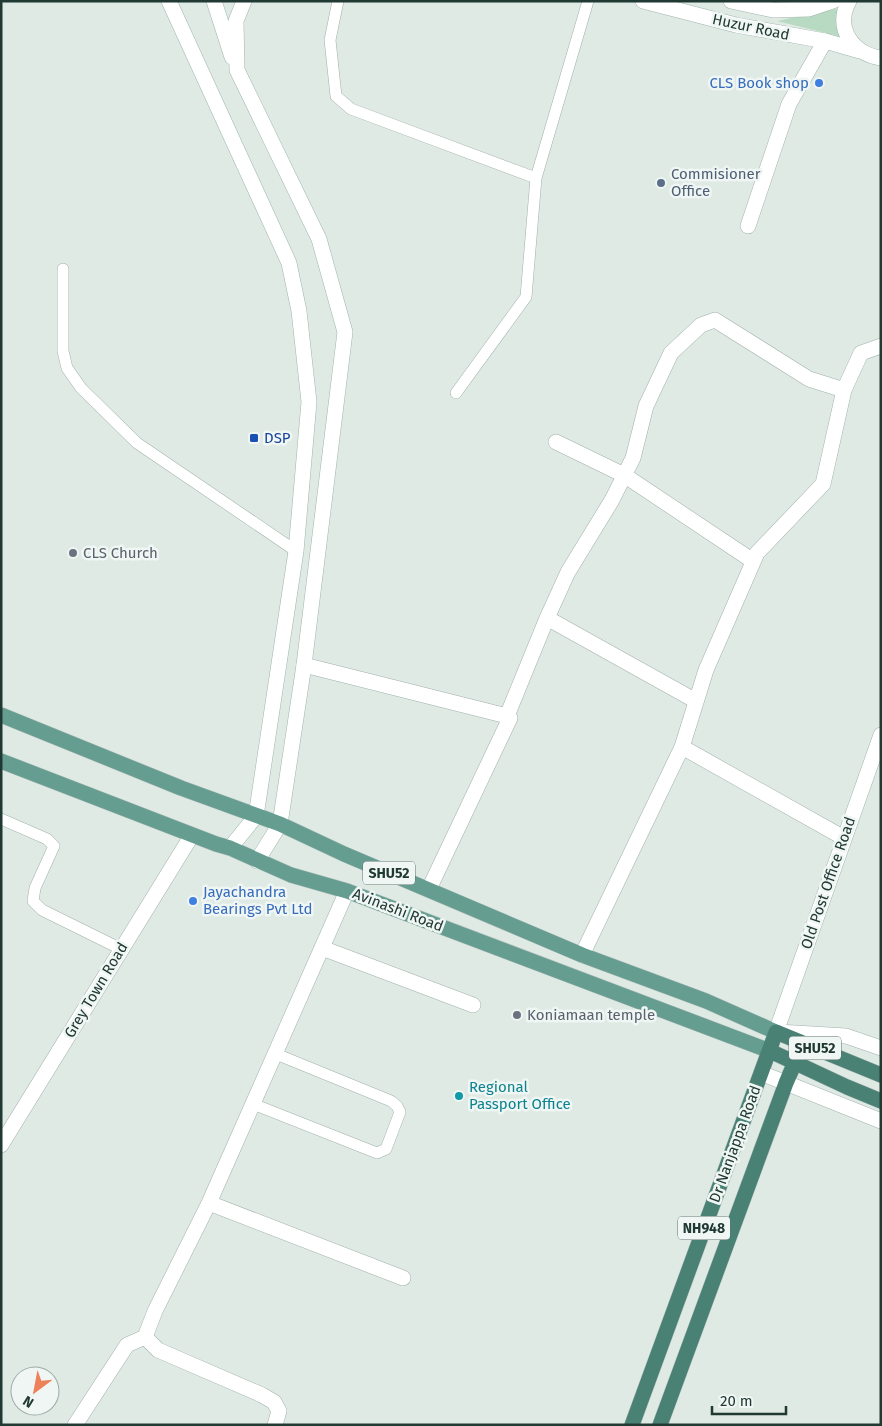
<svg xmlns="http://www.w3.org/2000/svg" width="882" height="1426" font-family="'Fira Sans',sans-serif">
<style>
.green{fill:#b8dac2}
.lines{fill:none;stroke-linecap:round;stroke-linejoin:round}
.service-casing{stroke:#a2b1ac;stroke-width:12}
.minor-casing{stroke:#a2b1ac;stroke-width:16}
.tertiary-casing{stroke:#a2b1ac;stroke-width:16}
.secondary-casing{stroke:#9fb5ad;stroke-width:16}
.primary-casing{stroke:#bcc4c2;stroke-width:16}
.trunk-casing{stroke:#bcc4c2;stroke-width:16}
.service{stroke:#fff;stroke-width:11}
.minor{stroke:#fff;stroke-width:15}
.tertiary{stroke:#fff;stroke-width:15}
.secondary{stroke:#fff;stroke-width:15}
.primary{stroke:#659e90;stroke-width:15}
.trunk{stroke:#4a8175;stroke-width:15}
.shop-dot{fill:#3f7fe0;stroke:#eff6f3;stroke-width:2}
.service-dot{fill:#5c6f8a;stroke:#eff6f3;stroke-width:2}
.transit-dot{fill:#1a4fb4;stroke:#eff6f3;stroke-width:2}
.worship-dot{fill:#6b7280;stroke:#eff6f3;stroke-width:2}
.culture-dot{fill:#0f9aa8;stroke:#eff6f3;stroke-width:2}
.labels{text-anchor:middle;stroke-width:5;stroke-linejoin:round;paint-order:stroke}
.shield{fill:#eff6f3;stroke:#5f726d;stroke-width:1}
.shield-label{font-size:14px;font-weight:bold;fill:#213933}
.street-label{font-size:15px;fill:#213933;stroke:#eff6f3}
.shop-label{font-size:15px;fill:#366cbe;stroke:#eff6f3;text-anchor:end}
.service-label{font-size:15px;fill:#4e5e75;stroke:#eff6f3;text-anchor:start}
.transit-label{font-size:15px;fill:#164399;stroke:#eff6f3;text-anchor:start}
.worship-label{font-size:15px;fill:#5b616d;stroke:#eff6f3;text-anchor:start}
.culture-label{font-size:15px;fill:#0d838f;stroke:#eff6f3;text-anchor:start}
</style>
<rect width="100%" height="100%" fill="#dfeae5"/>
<path class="green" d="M841,8L842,37L777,21Z"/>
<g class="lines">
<g class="service-casing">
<path id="service" d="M338,1L330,40L336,96L351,109L536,178
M63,269V351L67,368L81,388L137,443L296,551
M456,393L526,297L536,178L588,1
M1,819L47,839L54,846L35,888L33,901L42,910L121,949
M253,1104L377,1153L386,1149L400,1112L397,1106L391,1101L276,1054"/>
</g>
<g class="minor-casing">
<path id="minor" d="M748,226L789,104L825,41
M556,442L624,475L753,561
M547,618L696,701
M304,665L507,716L547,618L568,572L612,500L633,458L646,406L671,353L701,325L715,320L809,379L844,390L861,353L881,346
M682,747L844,838
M429,889L510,718
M322,948L473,1005
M582,955L682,747L706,670L757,553L823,484L844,390
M1,1145L192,835
M209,1203L403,1278
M75,1425L127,1345L145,1337
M275,1425L279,1411L274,1402L262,1395L158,1350L145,1337L155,1311L209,1203L347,891"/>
</g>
<g class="tertiary-casing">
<path id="tertiary" d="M778,1032L846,1036L881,1048
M761,1073L881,1121"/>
</g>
<g class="secondary-casing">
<path id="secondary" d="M169,1L289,263L299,311L309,402L296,551L256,816L230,848
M214,1L232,57
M244,1L236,21L237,70L319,239L345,332L304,665L280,824L257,861
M643,1L736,25L825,41L860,51
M731,1L773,10L809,9L833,1
M849,1C834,28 853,54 881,58
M776,1032L881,735"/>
</g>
<g class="primary-casing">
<path id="primary" d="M1,715L181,788L280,824L344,854L582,955L706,1001L776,1032
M1,761L216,844L230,848L291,875L347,891L770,1051"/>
</g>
<g class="trunk-casing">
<path id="trunk" d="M770,1051L847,1087L881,1101
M632,1425L776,1032L881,1075
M660,1425L786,1083L795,1062"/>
</g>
<use href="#service" class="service"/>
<use href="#minor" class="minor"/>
<use href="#tertiary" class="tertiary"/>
<use href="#secondary" class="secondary"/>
<use href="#primary" class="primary"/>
<use href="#trunk" class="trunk"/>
</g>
<g class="shop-dot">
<circle cx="819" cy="83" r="5"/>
<circle cx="193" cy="901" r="5"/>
</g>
<circle class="service-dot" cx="661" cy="183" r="5"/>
<rect class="transit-dot" x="249" y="433" width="10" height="10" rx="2.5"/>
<g class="worship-dot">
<circle cx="73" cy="553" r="5"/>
<circle cx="517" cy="1015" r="5"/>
</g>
<circle class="culture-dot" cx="459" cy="1096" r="5"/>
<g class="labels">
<g class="shield">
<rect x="363" y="861.5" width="52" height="23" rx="4"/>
<rect x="789" y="1036.5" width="52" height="23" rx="4"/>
<rect x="678" y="1216.5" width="52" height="23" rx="4"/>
</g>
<g class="shield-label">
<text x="389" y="878">SHU52</text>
<text x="815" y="1053">SHU52</text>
<text x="704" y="1233">NH948</text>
</g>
<g class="street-label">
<text transform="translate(751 27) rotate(12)" y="5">Huzur Road</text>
<text transform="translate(828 883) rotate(-71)" y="5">Old Post Office Road</text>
<text transform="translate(398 910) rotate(21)" y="5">Avinashi Road</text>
<text transform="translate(96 990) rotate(-59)" y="5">Grey Town Road</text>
<text transform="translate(735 1144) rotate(-70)" y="5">Dr Nanjappa Road</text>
</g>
<g class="shop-label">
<text x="809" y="88">CLS Book shop</text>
<text x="203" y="897" text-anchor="start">Jayachandra<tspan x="203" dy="17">Bearings Pvt Ltd</tspan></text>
</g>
<g class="service-label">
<text x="671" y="179">Commisioner<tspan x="671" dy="17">Office</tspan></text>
</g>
<g class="transit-label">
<text x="264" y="443">DSP</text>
</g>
<g class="worship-label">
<text x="83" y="558">CLS Church</text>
<text x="527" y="1020">Koniamaan temple</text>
</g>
<g class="culture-label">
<text x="469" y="1092">Regional<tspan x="469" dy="17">Passport Office</tspan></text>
</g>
</g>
<rect width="882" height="1426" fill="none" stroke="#213933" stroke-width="5"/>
<g transform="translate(35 1391) rotate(212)"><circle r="24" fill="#eff6f3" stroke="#9daaa6"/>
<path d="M0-4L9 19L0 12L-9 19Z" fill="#ec815a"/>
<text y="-8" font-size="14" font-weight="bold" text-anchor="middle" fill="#213933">N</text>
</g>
<path d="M712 1406v8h74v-8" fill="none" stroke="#213933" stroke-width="2.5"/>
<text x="720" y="1406" font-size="15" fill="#213933" stroke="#eff6f3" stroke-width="4" paint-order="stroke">20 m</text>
</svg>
